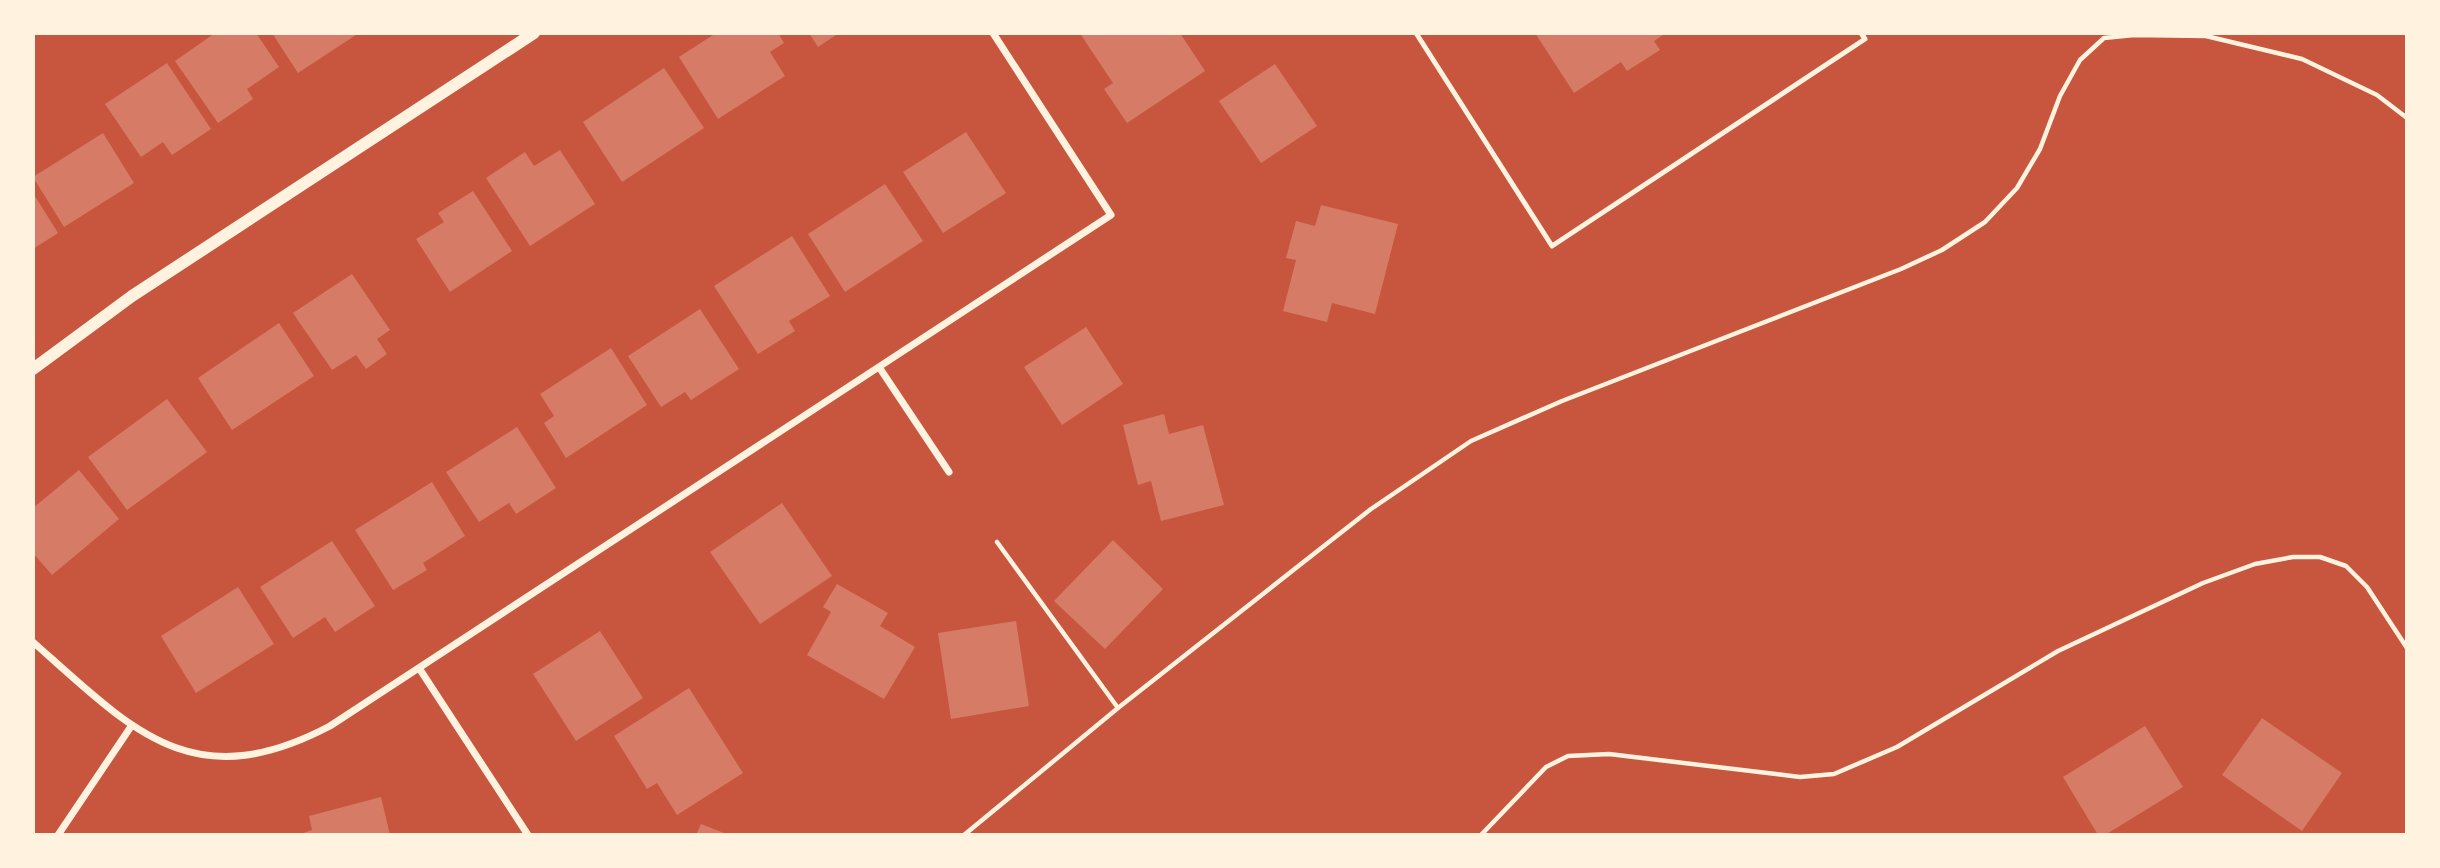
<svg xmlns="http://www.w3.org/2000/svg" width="2440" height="868" font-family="'Roboto Serif',serif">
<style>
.building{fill:#d67c66}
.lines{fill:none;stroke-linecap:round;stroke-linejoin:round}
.path{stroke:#fff3e0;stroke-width:4.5}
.service{stroke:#fff3e0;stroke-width:5}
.minor{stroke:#fff3e0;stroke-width:7}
.tertiary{stroke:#fff3e0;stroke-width:12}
</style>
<rect width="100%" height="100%" fill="#c8553d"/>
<path class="building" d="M215,33H256L279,67L247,89L253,99L218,123L175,61Z
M272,33H359L298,73Z
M716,33H778L784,43L770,52L785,76L718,119L679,57Z
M809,33H839L818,47Z
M1083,33H1180L1205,71L1127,123L1104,89L1113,83L1081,35Z
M1535,33H1666L1654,41L1660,50L1627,71L1621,62L1574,93Z
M167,63L211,129L172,155L163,142L141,157L105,104Z
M1275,64L1317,126L1261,163L1219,101Z
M664,68L704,128L622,182L583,122Z
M966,132L1006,193L943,233L903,172Z
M103,133L134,183L64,227L33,177Z
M560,150L595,204L530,246L486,178L525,152L534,166Z
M885,184L923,241L845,292L808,234Z
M473,191L512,251L450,292L416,239L444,222L438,213Z
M33,193L58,233L33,249Z
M1321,205L1398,224L1375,314L1332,303L1327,322L1283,311L1296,260L1286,258L1296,221L1315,226Z
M792,236L830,296L789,321L795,331L758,354L714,286Z
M352,274L390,330L377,339L387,354L366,369L356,355L332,370L293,313Z
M700,309L739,369L691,400L685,392L661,407L628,356Z
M279,323L314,376L232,430L198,378Z
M1086,327L1123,384L1062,425L1024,367Z
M611,348L647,405L566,458L544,423L554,416L540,394Z
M167,399L207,452L127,510L88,457Z
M1164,414L1169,434L1203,425L1224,505L1161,521L1151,481L1138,485L1123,425Z
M517,427L556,488L516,514L509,503L479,522L446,472Z
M79,470L119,519L52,575L33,553V508Z
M432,482L465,536L423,563L427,570L393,590L355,530Z
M782,503L832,576L760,624L710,552Z
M1113,540L1163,589L1105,649L1054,601Z
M332,541L375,606L335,632L325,617L293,638L260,587Z
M837,584L888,613L880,626L915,647L884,699L807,655L831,612L823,607Z
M238,587L274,644L196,693L161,636Z
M1016,621L1029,706L951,719L938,633Z
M600,631L643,698L576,741L533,674Z
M689,688L743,773L677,815L657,783L647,789L614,736Z
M2262,718L2342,773L2302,831L2222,775Z
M2145,726L2183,787L2105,835H2098L2063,777Z
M381,797L390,835H297L312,830L309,816Z
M701,824L729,835H696Z"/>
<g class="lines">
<path class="path" d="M997,542L1118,708
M964,835L1118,708L1371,509L1471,441L1562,401L1901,269L1942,250L1985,222L2017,188L2040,149L2060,96L2080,60L2104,38L2134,35L2206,36L2302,59L2377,95L2407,118
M1481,835L1546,767L1568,756L1609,754L1800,777L1834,774L1897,747L2058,651L2203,583L2255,564L2293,557H2320L2346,566L2367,587L2407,648"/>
<path class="service" d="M1416,33L1552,246L1865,39L1861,33"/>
<path class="minor" d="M879,367L949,472
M33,642C133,731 193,798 330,726L1111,215L993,33
M419,668L528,835
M58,835L132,725"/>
<path class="tertiary" d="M33,369L132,296L534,33"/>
</g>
<rect width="2440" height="868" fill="none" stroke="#fff3e0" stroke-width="70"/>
</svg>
